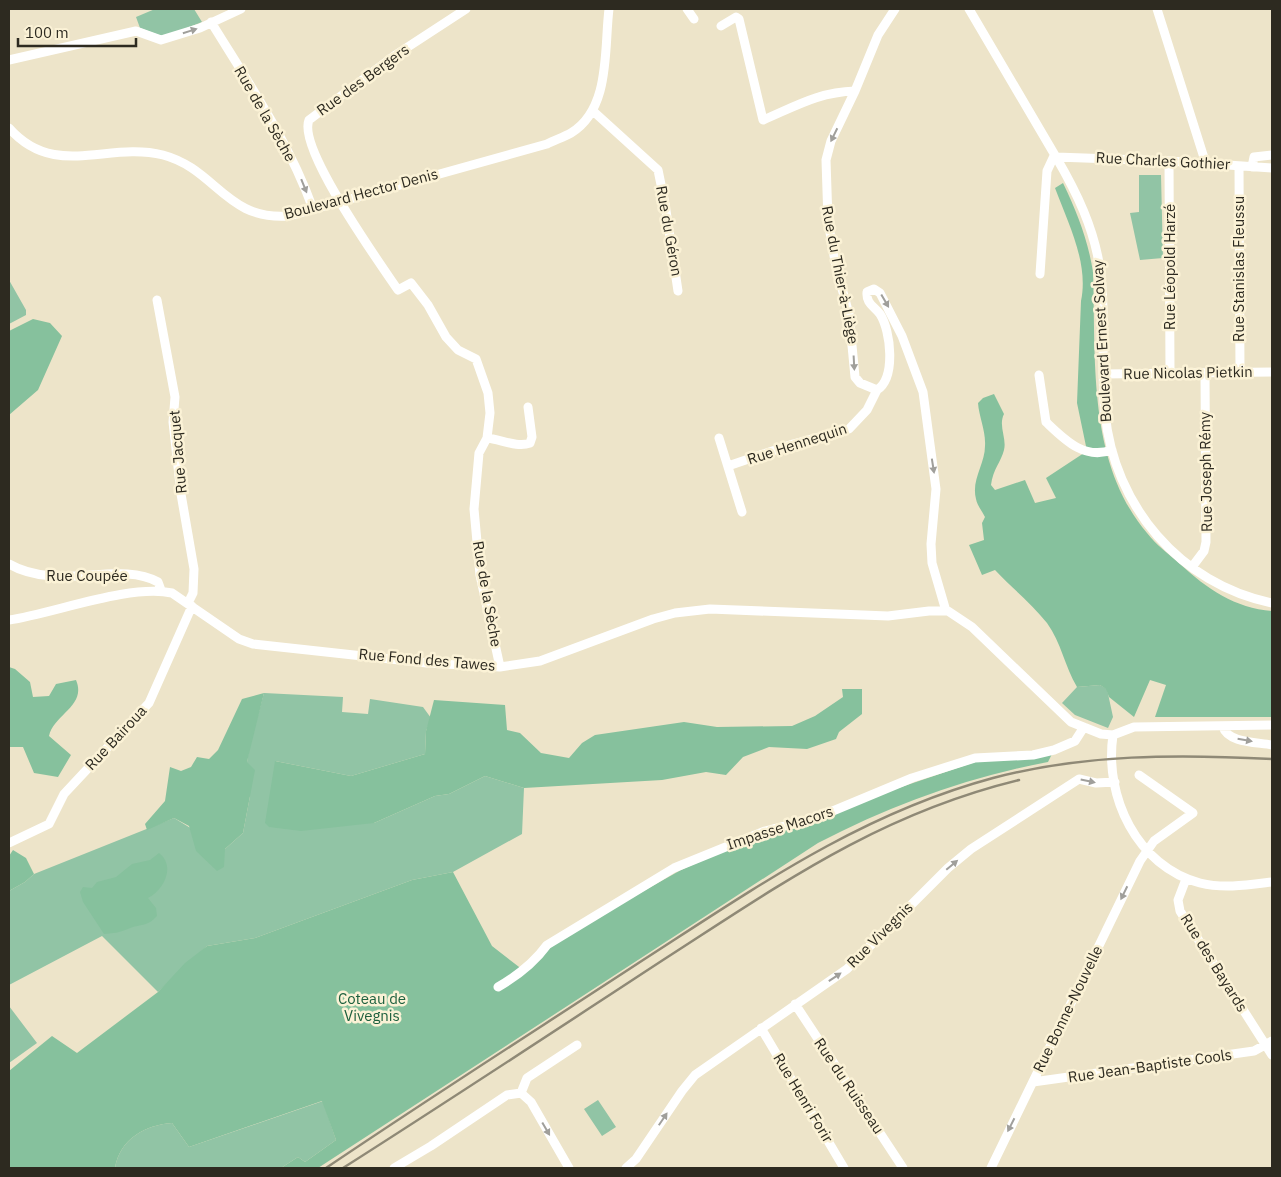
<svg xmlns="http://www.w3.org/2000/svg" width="1281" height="1177" font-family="'IBM Plex Sans',sans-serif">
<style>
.green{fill:#91c4a5}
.forest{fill:#86c19d}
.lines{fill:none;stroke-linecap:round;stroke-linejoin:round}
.minor{stroke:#fff;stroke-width:9}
.rail{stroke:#8f8976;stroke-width:2.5}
.oneway{fill:#a09f9b}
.labels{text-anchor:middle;stroke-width:5;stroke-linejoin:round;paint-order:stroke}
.street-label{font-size:15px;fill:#2d2a20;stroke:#fbf2d6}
.park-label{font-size:15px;fill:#1d603e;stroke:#fbf2d6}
</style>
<rect width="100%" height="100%" fill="#ede4c9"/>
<path class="green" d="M155,9H194L202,22L164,37L140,28L136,17Z
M1139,175H1161L1163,258L1140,260L1130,213L1139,212Z
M9,280L26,310V315L9,324Z
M1100,685L1107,689L1113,717L1108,728L1075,715L1062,703L1077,687Z
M264,693L343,697L342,712L368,714L370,699L423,707L431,718L426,731L425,754L351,776L275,761L374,823L435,796L449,794L485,776L524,788L522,834L453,872L412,880L255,938L207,946L158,992L102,936L9,985V891L25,882L34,874L174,818L225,849L243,833L250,796L247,762L250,744Z
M9,1006L37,1043L9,1063Z
M598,1100L616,1127L602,1136L584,1109Z
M323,1101L336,1140L305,1162L298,1157L281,1168H115C120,1139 145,1125 172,1123L189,1147Z"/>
<path class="forest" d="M1063,183C1077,212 1088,240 1093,272C1096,359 1087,462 1147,533C1156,545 1169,554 1180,564C1207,589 1235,608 1272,611V717H1155L1166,685L1150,680L1134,717L1109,697L1106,689L1100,685L1077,687C1065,667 1061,642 1047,623C1032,604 1012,588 995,570L982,575L969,545L984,540L982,523L985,517C982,511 977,505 976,499C971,480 985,464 985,446C986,431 979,417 978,403L983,398L994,394L1004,414C998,426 1007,438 1004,450C1001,462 993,469 991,485L995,490L1025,480L1035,503L1056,498L1046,478L1087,451L1077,403L1081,301C1089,263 1068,223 1055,188Z
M33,319L50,323L62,336L38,390L9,415V331Z
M9,667L15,669L30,682L33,697L49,696L56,684L76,680C87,706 54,714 49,736L71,755L58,777L34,773L23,747H9Z
M842,689H862V714L839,732L836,739L807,749L769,747L743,757L726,775L706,772L662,780L524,788L485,776L449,794L435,796L374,823L301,831L269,827L265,823L275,761L351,776L425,754L426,731L434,700L505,705L507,730L520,733L541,753L569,758L582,743L595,735L684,722L717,727L792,726L815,716L843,697Z
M264,693L247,762L255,770L243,833L225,849L224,867L217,871L196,851L189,826L174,818L147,830L145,824L165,801L170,767L181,771L191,767L197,757L209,759L218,750L242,699Z
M1052,754L1048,762C967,777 891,805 818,843L318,1168H281L298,1157L305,1162L336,1140L322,1101L189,1147L172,1123C145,1125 120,1139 115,1168H9V1071L52,1036L77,1053L158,992L185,963L207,946L255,938L412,880L453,872L492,946L523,970L547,945L681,870L757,836L975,762Z
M13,850L26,858L34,874L25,882L9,891V856Z
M159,853C176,866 164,890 148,898L156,908L157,916C146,928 141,923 128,929C118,933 115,933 104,934L83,902L80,892L83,887L92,888L97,882L116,877L132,864L150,860Z"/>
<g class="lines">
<path class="minor" d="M466,9L394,56L309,120C297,148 379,262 398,290L411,283L428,305L446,337L458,350L476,359L488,393L490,413L487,438L479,453L474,509L480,575L500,667
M687,9L694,19
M895,9L878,35L855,91L831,141L826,160L828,221L836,267L849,314L855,377L860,383L877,390C896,378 891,331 880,314C874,306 866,304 867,292L874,289L880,293L902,336L923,392L936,489L931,544L932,563L946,611
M969,9L1056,157L1169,161L1272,168
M1157,9L1206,164
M211,22C248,82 289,142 313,209
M721,26L736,17L739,19L763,120C796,106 819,92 855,91
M9,60L136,31L161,40L200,28L241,9
M593,111L658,170L665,204L678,291
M9,128C55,180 107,141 163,155C216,169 226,221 289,216L547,144C555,140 564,137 571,133C611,109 604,48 609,9
M1056,157C1077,193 1094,228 1100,269C1107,316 1100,365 1105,413C1114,506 1180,584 1272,603
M1169,161L1170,373
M1239,166L1240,372
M1252,167L1254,157L1272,155
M1040,274L1047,171L1054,156
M157,300L175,397L173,422L181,494L194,569L193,593L188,603
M1103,374L1272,372
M1039,375L1046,422C1065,440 1084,460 1112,450
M487,438C500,439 517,448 530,443L532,437L528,407
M719,438L742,512
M728,466L793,444L849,429L867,410L877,390
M9,564C58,592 119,560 158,582L161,590
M1192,567L1204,551L1206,542L1205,373
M9,620C55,613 129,584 172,593L239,639L253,644L427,663L500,667L540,661L653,619L675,613L710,609L888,616L929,611H948L972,627L1071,722L1101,734L1113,735
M1272,725L1134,727L1113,735C1104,797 1137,866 1200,883C1224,889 1248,885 1272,882
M1223,727C1228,743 1257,742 1272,745
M9,843L49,824L64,794L149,703L192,606
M1186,879L1178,900L1180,911L1272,1055
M498,987C517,976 534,963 547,945L674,868L765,831L816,818L912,778L975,758L1033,755L1054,750L1075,741L1084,727
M795,1004L903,1168
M761,1028L844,1168
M1033,1082L1254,1051L1272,1041
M521,1093L531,1102L569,1168
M521,1093L527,1078L577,1045
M394,1168L431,1146L507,1095L521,1093
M626,1168L636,1159L682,1091L695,1075L847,969L948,868L971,849L1079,779L1096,783L1115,782
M991,1168L1140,861L1154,841L1193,813L1139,775"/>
<path class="rail" d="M326,1168C428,1099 533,1032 637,964C752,890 859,814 993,778C1084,754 1178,754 1272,759
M343,1168C450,1100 556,1030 663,960C781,884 879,814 1019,780"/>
</g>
<defs><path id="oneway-solid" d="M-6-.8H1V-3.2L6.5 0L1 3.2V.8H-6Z" transform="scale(1.25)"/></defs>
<g class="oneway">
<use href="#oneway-solid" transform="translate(190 31) rotate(-18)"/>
<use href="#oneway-solid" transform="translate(834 135) rotate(116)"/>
<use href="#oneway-solid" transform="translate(304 186) rotate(68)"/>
<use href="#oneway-solid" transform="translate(885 301) rotate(60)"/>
<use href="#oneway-solid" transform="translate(854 363) rotate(87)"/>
<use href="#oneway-solid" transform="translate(933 466) rotate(81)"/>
<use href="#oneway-solid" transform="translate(1245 740) rotate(10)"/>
<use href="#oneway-solid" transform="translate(1088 781) rotate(12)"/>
<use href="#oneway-solid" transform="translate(952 865) rotate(-40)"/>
<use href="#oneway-solid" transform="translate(1124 893) rotate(116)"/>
<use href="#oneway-solid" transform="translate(835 977) rotate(-34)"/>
<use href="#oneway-solid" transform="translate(663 1119) rotate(-56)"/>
<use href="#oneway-solid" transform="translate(1011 1125) rotate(117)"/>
<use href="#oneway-solid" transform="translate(546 1129) rotate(60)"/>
</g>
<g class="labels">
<g class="street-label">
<text transform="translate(363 80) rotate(-36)" y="5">Rue des Bergers</text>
<text transform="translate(265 114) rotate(60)" y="5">Rue de la Sèche</text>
<text transform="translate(1163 161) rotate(3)" y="5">Rue Charles Gothier</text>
<text transform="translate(361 194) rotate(-15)" y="5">Boulevard Hector Denis</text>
<text transform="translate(669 231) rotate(80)" y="5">Rue du Géron</text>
<text transform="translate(1170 267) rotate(-90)" y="5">Rue Léopold Harzé</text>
<text transform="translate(1239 269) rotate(-90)" y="5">Rue Stanislas Fleussu</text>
<text transform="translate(840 275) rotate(79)" y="5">Rue du Thier-à-Liège</text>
<text transform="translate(1102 341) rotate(-93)" y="5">Boulevard Ernest Solvay</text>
<text transform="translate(1188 373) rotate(-1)" y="5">Rue Nicolas Pietkin</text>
<text transform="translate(797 444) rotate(-18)" y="5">Rue Hennequin</text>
<text transform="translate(178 452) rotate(-95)" y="5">Rue Jacquet</text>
<text transform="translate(1206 472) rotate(-91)" y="5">Rue Joseph Rémy</text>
<text x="87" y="581">Rue Coupée</text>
<text transform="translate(487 594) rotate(80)" y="5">Rue de la Sèche</text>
<text transform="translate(427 660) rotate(5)" y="5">Rue Fond des Tawes</text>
<text transform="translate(116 738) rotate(-47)" y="5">Rue Bairoua</text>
<text transform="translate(780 828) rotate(-18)" y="5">Impasse Macors</text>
<text transform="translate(880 935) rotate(-45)" y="5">Rue Vivegnis</text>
<text transform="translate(1214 963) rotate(58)" y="5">Rue des Bayards</text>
<text transform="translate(1068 1009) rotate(-64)" y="5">Rue Bonne-Nouvelle</text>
<text transform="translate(1150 1066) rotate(-8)" y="5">Rue Jean-Baptiste Cools</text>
<text transform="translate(849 1086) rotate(56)" y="5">Rue du Ruisseau</text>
<text transform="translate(803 1098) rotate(59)" y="5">Rue Henri Forir</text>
</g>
<g class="park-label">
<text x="372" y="1004">Coteau de<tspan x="372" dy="17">Vivegnis</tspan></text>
</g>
</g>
<rect width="1281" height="1177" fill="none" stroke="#2d2a20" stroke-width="20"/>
<path d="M18 38v8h118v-8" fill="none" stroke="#2d2a20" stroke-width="2.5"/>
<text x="25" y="38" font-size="15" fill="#2d2a20" stroke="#fbf2d6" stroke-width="4" paint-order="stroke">100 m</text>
</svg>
